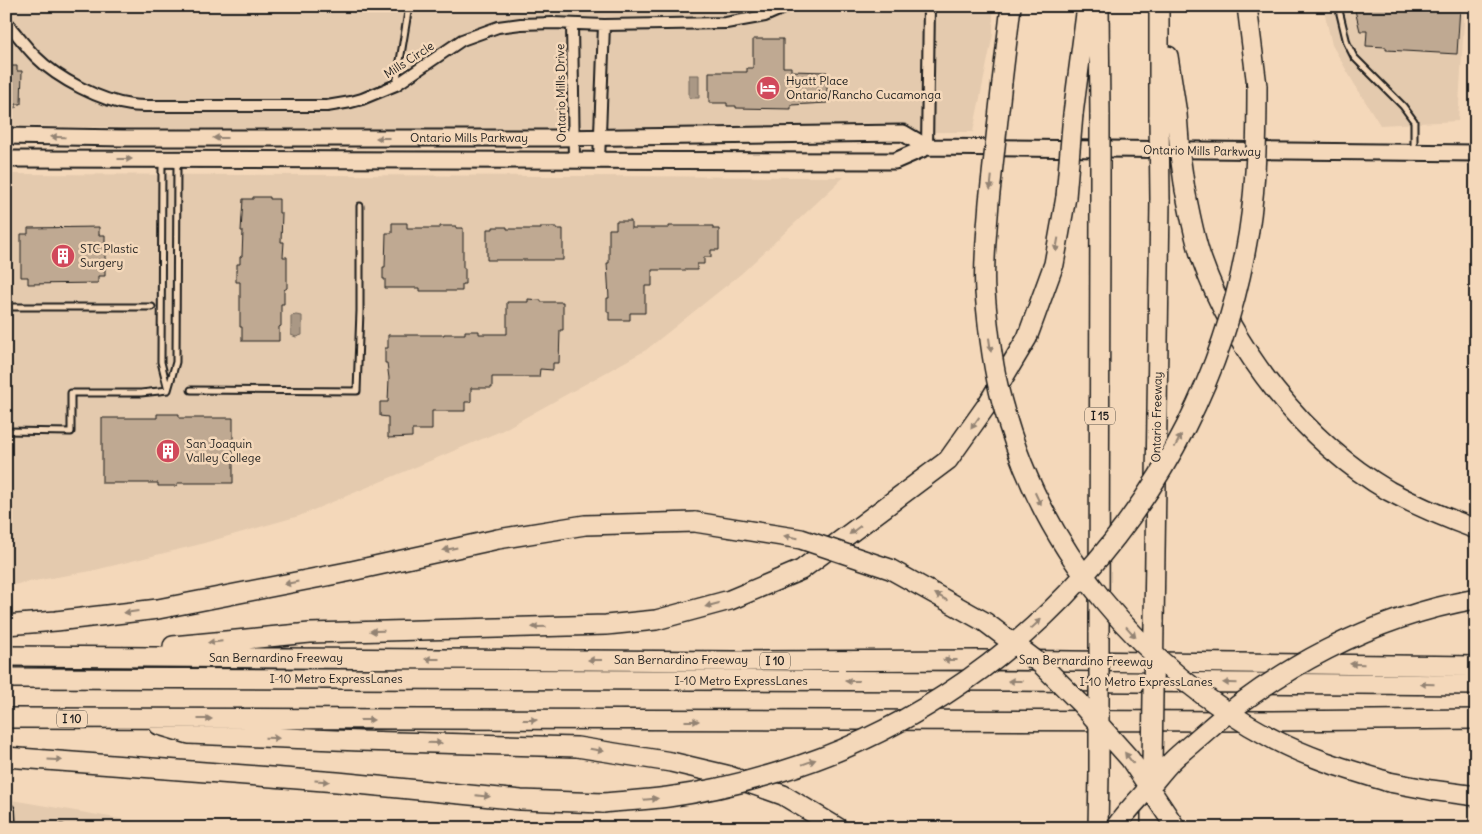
<svg xmlns="http://www.w3.org/2000/svg" width="1482" height="834" font-family="Delius,sans-serif">
<style>
.built{fill:#e4caae}
.water{fill:#aa9885;stroke:#71665b}
.building{fill:#bfa992;stroke:#1c1c1c}
.lines{fill:none;stroke-linecap:round;stroke-linejoin:round}
.service-casing{stroke:#1c1c1c;stroke-width:9}
.minor-casing{stroke:#1c1c1c;stroke-width:14}
.secondary-casing{stroke:#1c1c1c;stroke-width:19}
.motorway-casing{stroke:#1c1c1c;stroke-width:22}
.service{stroke:#f4d8ba;stroke-width:5}
.minor{stroke:#f4d8ba;stroke-width:10}
.secondary{stroke:#f4d8ba;stroke-width:15}
.motorway{stroke:#f4d8ba;stroke-width:19}
.motorway-bridge-casing{stroke:#1c1c1c;stroke-width:22;stroke-linecap:butt}
.motorway-bridge{stroke:#f4d8ba;stroke-width:19}
.oneway{fill:#938373}
.labels{text-anchor:middle;stroke-width:5;stroke-linejoin:round;paint-order:stroke}
.shield{fill:#f4d8ba;stroke:#5d544b;stroke-width:1}
.shield-label{font-size:11px;font-weight:bold;fill:#1c1c1c}
.street-label{font-size:12px;fill:#1c1c1c;stroke:#f4d8ba}
.poi-label{font-size:12px;fill:#1c1c1c;stroke:#f4d8ba;text-anchor:start}
</style>
<rect width="100%" height="100%" fill="#f4d8ba"/>
<filter id="ink" filterUnits="userSpaceOnUse"><feTurbulence type="fractalNoise" baseFrequency=".02" numOctaves="2"/><feDisplacementMap in="SourceGraphic" scale="10" xChannelSelector="R" yChannelSelector="G"/><feConvolveMatrix kernelMatrix="1 2 1 2 8 2 1 2 1" color-interpolation-filters="sRGB"/></filter>
<g filter="url(#ink)">
<path class="built" d="M6,6H993V34L973,132L588,133L6,126Z
M1323,6H1465L1458,121L1380,125L1355,85L1332,45Z
M6,174L844,177L742,273L646,350L501,431L299,516L197,545L91,571L6,586Z
M6,799L173,828H6Z"/>
<path class="water" d="M689,75H699V98H689Z
M296,315L302,316V335L296,337L291,335V316Z"/>
<path class="building" d="M1354,6H1460L1457,54L1386,50V47L1366,46L1367,31H1360Z
M753,39H783V67H791V71L827,72V103L791,105V109L736,108V106H727V103H709V72H747V68H753Z
M6,66H17V71H22L21,104H16V108L6,107Z
M253,197H270V199H279V213H282L281,242H284L283,257H287V288L284,290V304H281V326L279,327V341H242V327H240V282H236V270H237V264H240V257L242,256L243,231H241L243,199H253Z
M616,221H631V228H669V226H713V229H719V250H711V257H704V264H697V270H652V286H645V313H630V320H609V312H607V298H609L607,263H609V229H616Z
M392,223H407V228H440V226H456V228H463V268H465V284H462V291H420V288H385V279H383V267H385L386,233H392Z
M99,227V235H105V276H98V283L28,284V277H21V234H28V228Z
M493,227H507V229H541V227H556V229H563V260H487V229H493Z
M528,299L541,300V302H563V330H560L559,363H553V370L540,369L539,377H492V388H471V402H465V411H432V430H412V437L388,438V417L380,416V402H388L389,378L387,363H385V348H388V335H444V334H465V331H479V334H507V302H528Z
M157,414H179V418H233V483H177V486H158V483H102V418H157Z"/>
<g class="lines">
<g class="service-casing">
<path id="service" d="M1338,6L1347,43L1354,57L1403,106L1414,121V150
M396,85L409,6
M162,162L161,362L168,390
M6,307H152
M168,390L176,362L177,162
M191,390L357,391L360,311V206
M6,431L71,432V393H141L168,390
M61,828H62"/>
</g>
<g class="minor-casing">
<path id="minor" d="M6,22C16,33 25,46 36,57C58,79 101,101 131,105C138,106 144,106 151,106H327L351,102L362,99L396,85L462,40L498,27L521,24L553,23L604,25L726,23L765,16L788,6
M572,24L574,161
M927,147L929,6
M599,161L604,25
M9,810L10,828"/>
</g>
<g class="secondary-casing">
<path id="secondary" d="M6,136L123,138H554L903,133L927,147
M6,159L895,161L927,147L1476,153"/>
</g>
<g class="motorway-casing">
<path id="motorway" d="M1099,6L1100,116
M1159,6V117
M1247,6L1257,86
M1168,56L1177,114
M1002,82L1011,6
M1073,114L1087,6
M1185,190C1190,213 1194,238 1202,260C1234,351 1305,442 1389,491C1417,506 1446,518 1476,529
M1154,623L1160,200
M6,625L56,621L158,609L347,572L498,539L585,525L695,522
M1099,633L1100,200
M173,646L310,633L606,625L656,620L730,600L801,570L948,460L987,405L1027,338L1054,264L1066,197
M6,656L734,661L981,660L1476,666
M6,678L1013,681L1476,685
M6,718L1272,721L1476,719
M159,725L189,734L360,741L577,747L671,762L726,775L783,795L838,828
M6,757L337,782L521,800L603,803
M1389,782L1431,790L1476,796
M1098,828L1099,773
M1151,828V782"/>
</g>
<use href="#service" class="service"/>
<use href="#minor" class="minor"/>
<use href="#secondary" class="secondary"/>
<use href="#motorway" class="motorway"/>
<g class="motorway-bridge-casing">
<path id="motorway-bridge" d="M1002,82C998,122 993,162 989,202C987,232 983,262 985,292C988,329 992,366 1002,402C1041,550 1141,669 1275,740C1311,759 1350,770 1389,782
M1177,114L1180,155L1185,190
M1100,116V200
M1159,117L1160,200
M1066,197L1073,114
M695,522L801,539L890,569L985,622L1042,665L1080,703L1130,759L1176,828
M1099,633V773
M1152,766L1154,623
M603,803C624,801 646,800 668,797C705,792 743,783 779,772C1013,702 1200,494 1245,253C1256,198 1257,142 1257,86
M1115,828C1124,814 1136,802 1147,790C1155,781 1163,770 1172,761C1180,753 1189,746 1197,739C1275,669 1373,617 1476,599"/>
</g>
<use href="#motorway-bridge" class="motorway-bridge"/>
</g>
<defs><path id="oneway-solid" d="M-6-.8H1V-3.2L6.5 0L1 3.2V.8H-6Z" transform="scale(1.25)"/></defs>
<g class="oneway">
<use href="#oneway-solid" transform="translate(58 137) rotate(-179)"/>
<use href="#oneway-solid" transform="translate(220 138) rotate(180)"/>
<use href="#oneway-solid" transform="translate(383 138) rotate(180)"/>
<use href="#oneway-solid" transform="translate(125 159)"/>
<use href="#oneway-solid" transform="translate(991 183) rotate(96)"/>
<use href="#oneway-solid" transform="translate(1057 245) rotate(100)"/>
<use href="#oneway-solid" transform="translate(990 345) rotate(82)"/>
<use href="#oneway-solid" transform="translate(975 423) rotate(125)"/>
<use href="#oneway-solid" transform="translate(1178 441) rotate(-62)"/>
<use href="#oneway-solid" transform="translate(1038 499) rotate(65)"/>
<use href="#oneway-solid" transform="translate(855 530) rotate(143)"/>
<use href="#oneway-solid" transform="translate(791 537) rotate(-171)"/>
<use href="#oneway-solid" transform="translate(450 549) rotate(168)"/>
<use href="#oneway-solid" transform="translate(291 583) rotate(169)"/>
<use href="#oneway-solid" transform="translate(941 597) rotate(-151)"/>
<use href="#oneway-solid" transform="translate(712 605) rotate(165)"/>
<use href="#oneway-solid" transform="translate(131 612) rotate(173)"/>
<use href="#oneway-solid" transform="translate(1036 624) rotate(-43)"/>
<use href="#oneway-solid" transform="translate(539 627) rotate(179)"/>
<use href="#oneway-solid" transform="translate(377 631) rotate(179)"/>
<use href="#oneway-solid" transform="translate(1131 632) rotate(48)"/>
<use href="#oneway-solid" transform="translate(215 642) rotate(174)"/>
<use href="#oneway-solid" transform="translate(432 659) rotate(-180)"/>
<use href="#oneway-solid" transform="translate(595 660) rotate(-180)"/>
<use href="#oneway-solid" transform="translate(950 660) rotate(180)"/>
<use href="#oneway-solid" transform="translate(1357 664) rotate(-179)"/>
<use href="#oneway-solid" transform="translate(852 681) rotate(-180)"/>
<use href="#oneway-solid" transform="translate(1015 681) rotate(-180)"/>
<use href="#oneway-solid" transform="translate(1230 683) rotate(-179)"/>
<use href="#oneway-solid" transform="translate(1427 684) rotate(-179)"/>
<use href="#oneway-solid" transform="translate(205 719)"/>
<use href="#oneway-solid" transform="translate(367 720)"/>
<use href="#oneway-solid" transform="translate(530 720)"/>
<use href="#oneway-solid" transform="translate(692 721)"/>
<use href="#oneway-solid" transform="translate(272 738) rotate(2)"/>
<use href="#oneway-solid" transform="translate(435 743) rotate(2)"/>
<use href="#oneway-solid" transform="translate(597 750) rotate(9)"/>
<use href="#oneway-solid" transform="translate(1129 758) rotate(-128)"/>
<use href="#oneway-solid" transform="translate(55 760) rotate(4)"/>
<use href="#oneway-solid" transform="translate(809 762) rotate(-20)"/>
<use href="#oneway-solid" transform="translate(322 781) rotate(4)"/>
<use href="#oneway-solid" transform="translate(483 796) rotate(6)"/>
<use href="#oneway-solid" transform="translate(651 799) rotate(-5)"/>
</g>
</g>
<defs>
<g id="hotel-disc" transform="scale(1.25)"><circle r="9.5" fill="#d1495b" stroke="#f4d8ba"/><path d="M-6-4.5h1.5V1H6V5H4.5V3h-9V5H-6ZM-4 0a1.8 1.8 0 1 1 3.6 0ZM.5 0V-2.5h3Q6-2.5 6 0Z" fill="#fff"/></g>
<g id="building-disc" transform="scale(1.25)"><circle r="9.5" fill="#d1495b" stroke="#f4d8ba"/><path d="M-4-6H4V6H1V3H-1V6H-4ZM-2.5-4.3h1.7v1.8h-1.7ZM.8-4.3h1.7v1.8H.8ZM-2.5-1h1.7V.8h-1.7ZM.8-1h1.7V.8H.8Z" fill="#fff"/></g>
</defs>
<g fill-rule="evenodd">
<use href="#hotel-disc" x="768" y="88"/>
<use href="#building-disc" x="63" y="256"/>
<use href="#building-disc" x="168" y="451"/>
</g>
<g class="labels">
<g class="shield">
<rect x="1085" y="407.5" width="30" height="17" rx="4"/>
<rect x="760" y="652.5" width="30" height="17" rx="4"/>
<rect x="57" y="710.5" width="30" height="17" rx="4"/>
</g>
<g class="shield-label">
<text x="1100" y="420">I 15</text>
<text x="775" y="665">I 10</text>
<text x="72" y="723">I 10</text>
</g>
<g class="street-label">
<text transform="translate(409 60) rotate(-33)" y="4">Mills Circle</text>
<text transform="translate(561 93) rotate(-91)" y="4">Ontario Mills Drive</text>
<text x="469" y="142">Ontario Mills Parkway</text>
<text transform="translate(1202 151) rotate(1)" y="4">Ontario Mills Parkway</text>
<text transform="translate(1157 417) rotate(-89)" y="4">Ontario Freeway</text>
<text x="276" y="662">San Bernardino Freeway</text>
<text x="681" y="664">San Bernardino Freeway</text>
<text transform="translate(1086 661) rotate(1)" y="4">San Bernardino Freeway</text>
<text x="336" y="683">I-10 Metro ExpressLanes</text>
<text x="741" y="685">I-10 Metro ExpressLanes</text>
<text x="1146" y="686">I-10 Metro ExpressLanes</text>
</g>
<g class="poi-label">
<text x="786" y="85">Hyatt Place<tspan x="786" dy="14">Ontario/Rancho Cucamonga</tspan></text>
<text x="80" y="253">STC Plastic<tspan x="80" dy="14">Surgery</tspan></text>
<text x="186" y="448">San Joaquin<tspan x="186" dy="14">Valley College</tspan></text>
</g>
</g>
<rect width="1482" height="834" fill="none" stroke="#f4d8ba" stroke-width="25"/>
<rect x="12" y="12" width="1457" height="809" fill="none" stroke="#1c1c1c" stroke-width="2" filter="url(#ink)"/>
</svg>
